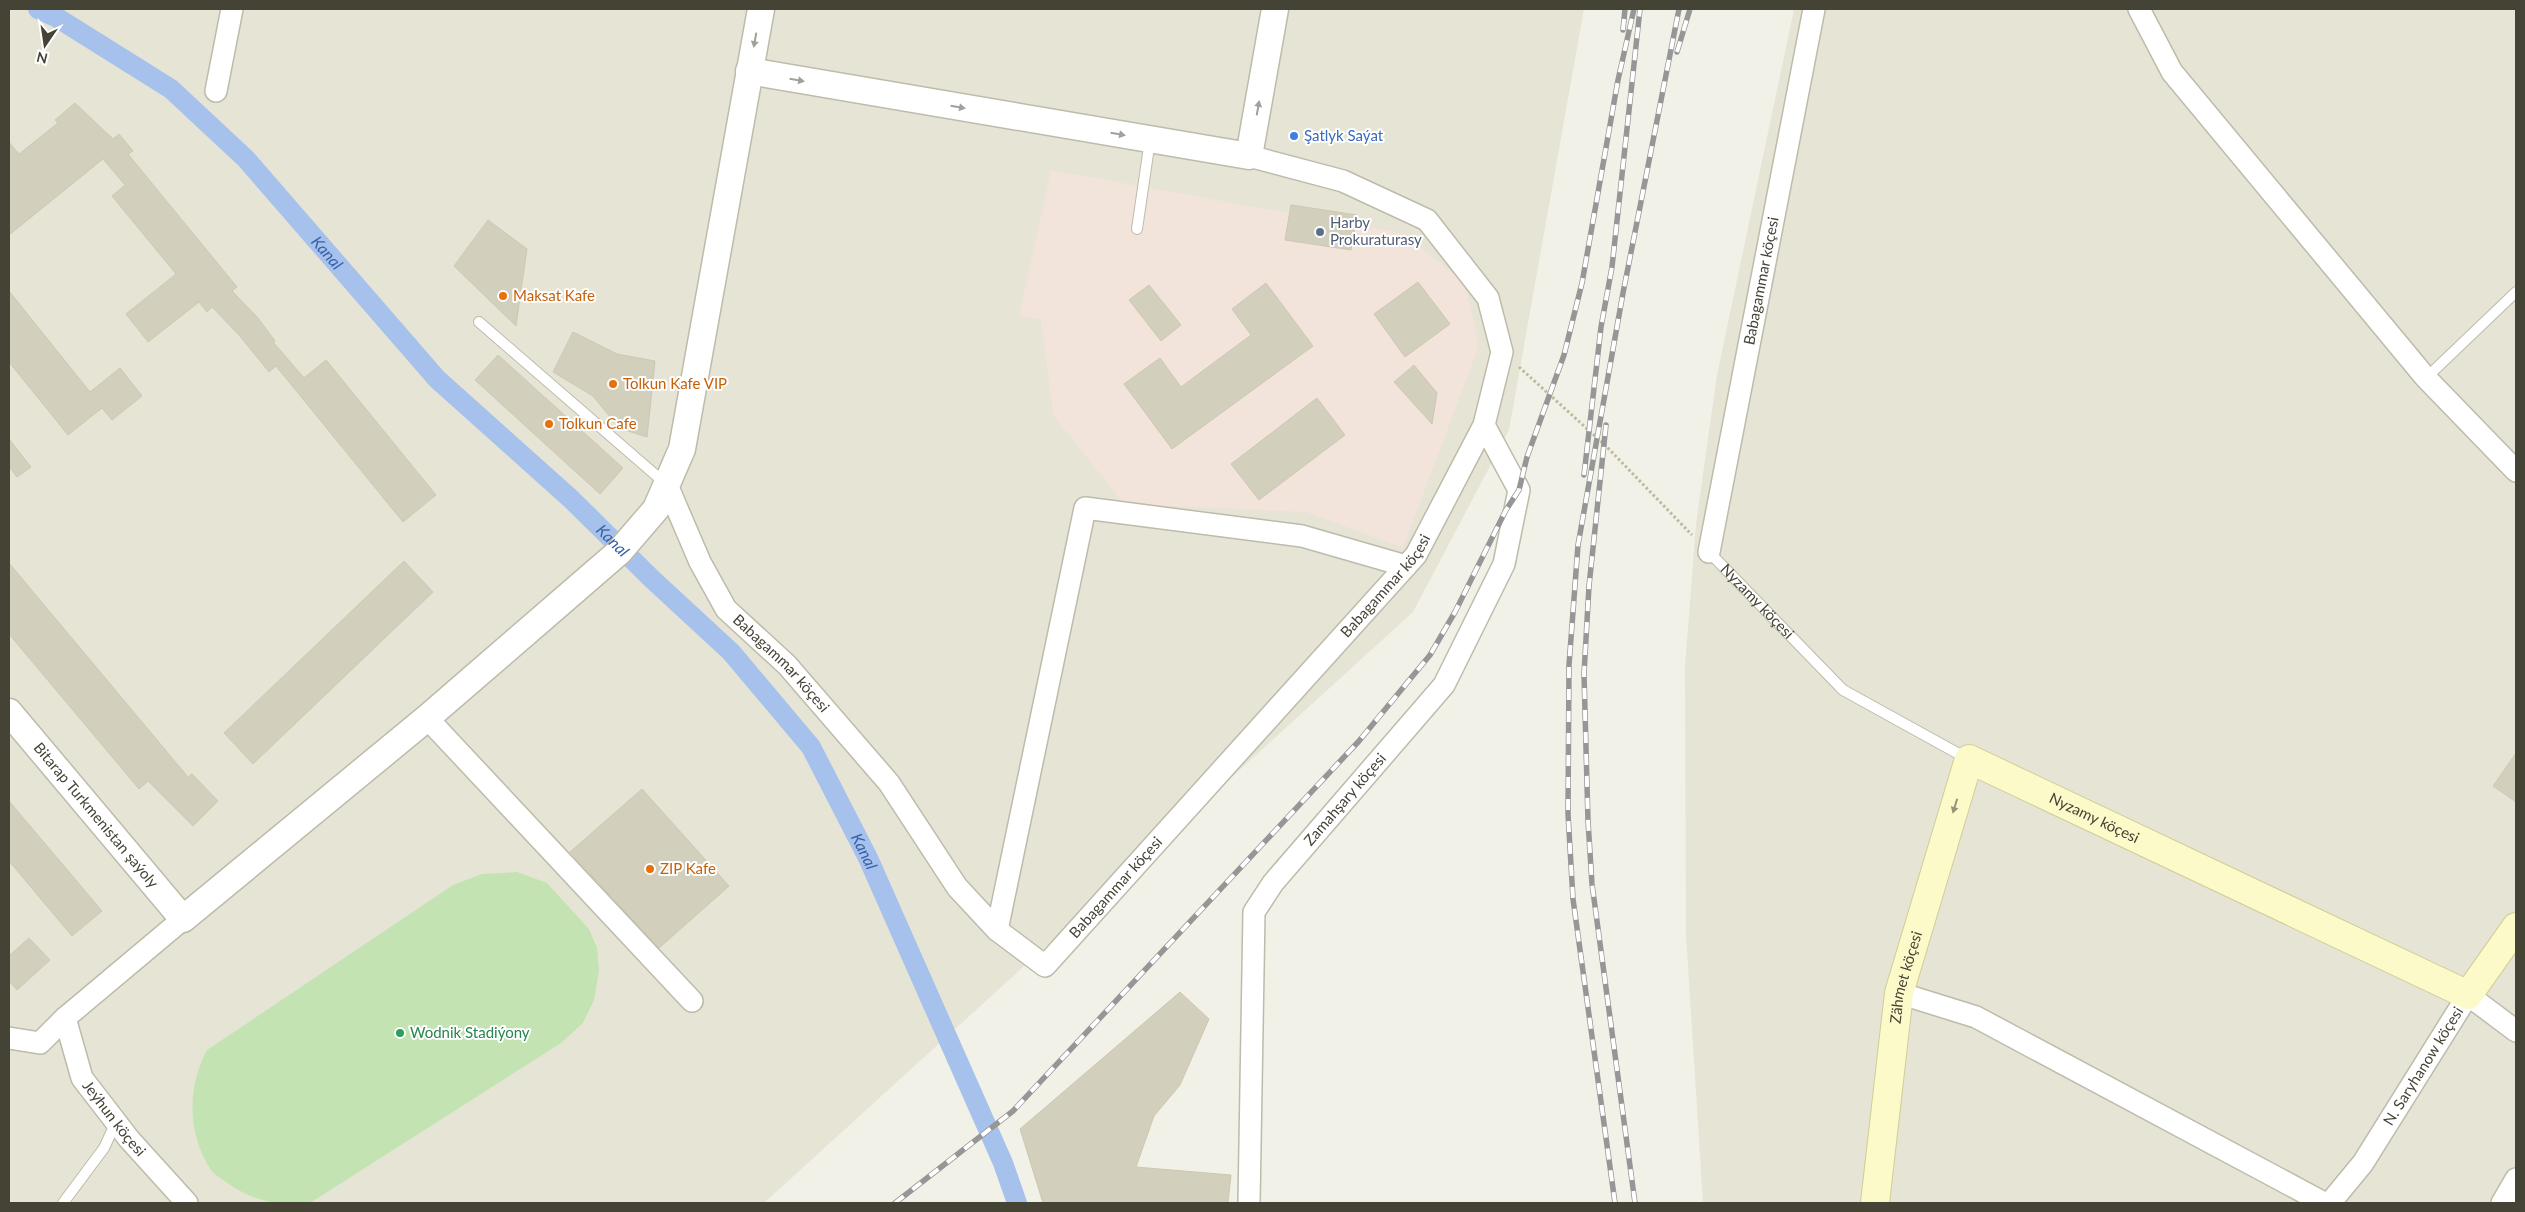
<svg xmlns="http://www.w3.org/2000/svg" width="2525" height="1212" font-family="Lato,sans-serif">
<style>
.residential{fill:#e6e4d5}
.medical{fill:#f2e3db}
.green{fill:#c3e4b2}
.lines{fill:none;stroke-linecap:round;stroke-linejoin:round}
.canal{stroke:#a6c1ec;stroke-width:20}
.building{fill:#d3cfbd;stroke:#cec8b0}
.service-casing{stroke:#bdbbaa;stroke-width:12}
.minor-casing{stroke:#bdbbaa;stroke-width:24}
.tertiary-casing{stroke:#bdbbaa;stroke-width:29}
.secondary-casing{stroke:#d0cd98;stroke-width:30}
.path{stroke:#beb99c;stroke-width:3;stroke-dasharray:2.5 2.5;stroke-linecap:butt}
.service{stroke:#fff;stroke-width:10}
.minor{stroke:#fff;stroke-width:21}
.tertiary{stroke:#fff;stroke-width:26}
.secondary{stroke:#fbfac8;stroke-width:28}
.rail-casing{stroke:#969696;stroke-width:5.5}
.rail{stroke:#fff;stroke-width:4;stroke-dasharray:11;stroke-linecap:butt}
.oneway{fill:#a2a09a}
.oneway2{fill:#979578}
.shop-dot{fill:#3f7fe0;stroke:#fff;stroke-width:2}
.service-dot{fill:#5c6f8a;stroke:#fff;stroke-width:2}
.food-dot{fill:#e8710a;stroke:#fff;stroke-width:2}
.leisure-dot{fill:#2e9e5b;stroke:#fff;stroke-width:2}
.labels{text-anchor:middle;stroke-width:4;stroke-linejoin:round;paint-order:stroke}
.shop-label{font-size:15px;fill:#366cbe;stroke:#fff;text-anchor:start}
.service-label{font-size:15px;fill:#4e5e75;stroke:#fff;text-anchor:start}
.street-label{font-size:15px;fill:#454236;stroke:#fff}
.food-label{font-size:15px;fill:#c56008;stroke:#fff;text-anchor:start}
.leisure-label{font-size:15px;fill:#27864d;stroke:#fff;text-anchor:start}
.water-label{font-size:16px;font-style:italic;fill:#3660aa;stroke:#fff}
</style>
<rect width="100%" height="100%" fill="#f2f1e7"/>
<path class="residential" d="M9,9H1584L1509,430L1413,612L764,1203H9Z
M1794,9H2516V1203H1703L1686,934L1685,667L1696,524L1717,375Z"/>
<path class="medical" d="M1051,170L1289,213L1286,240L1351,250L1355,224L1405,234L1465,284L1479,346L1403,548L1306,512L1124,504L1053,415L1041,320L1019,315Z"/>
<path class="green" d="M517,872L547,883L589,929L597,948L599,971L594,1000L583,1023L561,1043L310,1203C279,1208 251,1200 226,1182C222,1179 215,1175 211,1170C187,1134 187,1087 207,1050L453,885L482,874Z"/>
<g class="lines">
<path class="canal" id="s1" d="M38,9L56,17L171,89L246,159L437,379L571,499L652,579L731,652L811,747L868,858L1003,1163L1017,1203"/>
</g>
<path class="building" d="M75,103L113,139L119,134L133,151L128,154L237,287L232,291L258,318L275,341L273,342L304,378L326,360L436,495L403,522L276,366L269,372L239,335L212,307L207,312L199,302L148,342L126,314L176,274L112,196L125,185L103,159L9,235V142L19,154L58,123L55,120Z
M1291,205L1357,215L1351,250L1285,240Z
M488,220L527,249L516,326L454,266Z
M1418,282L1450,324L1405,357L1374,314Z
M1266,283L1313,346L1172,449L1124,384L1160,358L1181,387L1251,335L1232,309Z
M1149,285L1181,325L1161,341L1129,300Z
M9,291L90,392L120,368L142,396L112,420L102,408L68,435L9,362Z
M573,332L617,354L655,361L647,437L619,428L593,396L553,372Z
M498,355L623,468L600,494L475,380Z
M1414,365L1437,393L1432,424L1394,382Z
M1317,398L1345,435L1259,500L1231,464Z
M9,439L31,467L17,477L9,466Z
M404,561L433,592L253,764L224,733Z
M9,563L188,777L192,774L218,801L193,826L148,781L139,789L9,634Z
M2516,753V802L2493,786Z
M642,789L729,886L659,948L570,852Z
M9,801L102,911L72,936L9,861Z
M29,938L50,960L17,990L9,981V956Z
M1180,992L1209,1019L1180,1085L1154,1116L1136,1167L1231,1175L1228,1203H1043L1020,1129Z"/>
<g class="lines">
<g class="service-casing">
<g id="service">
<path d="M1137,229L1150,140"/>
<path d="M479,322L666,484"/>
<path d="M2426,378L2516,292"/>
<path id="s2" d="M1709,552L1843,690L1968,759"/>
<path d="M63,1203L104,1148L116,1122"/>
</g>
</g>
<g class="minor-casing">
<g id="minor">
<path d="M2139,9L2172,72L2426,378L2516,471"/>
<path d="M216,91L232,9"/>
<path id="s3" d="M667,485L700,562L726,609L787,665L889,783L957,887L997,930L1045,966L1416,555L1484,425L1502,352L1488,298L1427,220L1343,181L1249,156"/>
<path id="s4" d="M1709,552L1814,9"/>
<path d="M427,718L692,1001"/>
<path d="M997,930L1085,508L1302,536L1406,566"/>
<path d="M1899,993L1976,1017L2324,1203"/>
<path id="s5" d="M65,1018L82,1078L129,1139L187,1203"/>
<path d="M9,1038L40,1043L65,1018L183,919"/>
<path id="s6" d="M1249,1203L1254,912L1273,883L1444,685L1504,564L1519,490L1484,425"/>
<path id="s7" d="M2330,1203L2363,1163L2468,995L2516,1031"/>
<path d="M2502,1203L2516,1179"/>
</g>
</g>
<g class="tertiary-casing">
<g id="tertiary">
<path d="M749,71L1249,156L1275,9"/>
<path id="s8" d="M9,712L183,919L427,718L619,552L656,509L682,449L761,9"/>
</g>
</g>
<g class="secondary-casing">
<g id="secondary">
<path id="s9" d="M1875,1203L1899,993L1969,759L2468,995L2516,927"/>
</g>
</g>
<path class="path" d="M1519,367L1605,445L1692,535"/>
<use href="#service" class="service"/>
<use href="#minor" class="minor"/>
<use href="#tertiary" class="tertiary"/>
<use href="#secondary" class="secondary"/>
<g class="rail-casing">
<path id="rail" d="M1623,30L1625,9
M1677,52L1690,9
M1606,425L1589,586L1584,674L1588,821L1592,884L1635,1203
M1584,475L1601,327L1612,267L1640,9
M895,1203L1013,1111L1359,741L1430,655L1455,612L1506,510L1519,490L1527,457L1564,355L1582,283L1618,80L1634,9
M1615,1203L1573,899L1568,814L1569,665L1578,545L1623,293L1679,9"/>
</g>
<use href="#rail" class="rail"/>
</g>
<defs><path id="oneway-solid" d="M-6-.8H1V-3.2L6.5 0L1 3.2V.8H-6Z" transform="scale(1.25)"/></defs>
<g class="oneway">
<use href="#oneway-solid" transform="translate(755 40) rotate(100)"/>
<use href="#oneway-solid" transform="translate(797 80) rotate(10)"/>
<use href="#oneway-solid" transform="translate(958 107) rotate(10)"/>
<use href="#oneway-solid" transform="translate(1258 108) rotate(-80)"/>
<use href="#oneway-solid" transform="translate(1118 134) rotate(10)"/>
</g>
<use class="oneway2" href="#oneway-solid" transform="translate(1955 806) rotate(107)"/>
<circle class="shop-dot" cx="1294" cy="136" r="5"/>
<circle class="service-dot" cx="1320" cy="232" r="5"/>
<g class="food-dot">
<circle cx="503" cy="296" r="5"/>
<circle cx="613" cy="384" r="5"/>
<circle cx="549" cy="424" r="5"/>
<circle cx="650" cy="869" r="5"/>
</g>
<circle class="leisure-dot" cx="400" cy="1033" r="5"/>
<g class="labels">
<g class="shop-label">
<text x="1304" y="141">Şatlyk Saýat</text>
</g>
<g class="service-label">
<text x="1330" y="228">Harby<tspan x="1330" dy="17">Prokuraturasy</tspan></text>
</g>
<g class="street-label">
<text dy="5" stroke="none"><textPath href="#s4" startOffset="276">Babagammar köçesi</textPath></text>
<text dy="5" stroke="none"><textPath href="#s3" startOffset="1130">Babagammar köçesi</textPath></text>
<text dy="5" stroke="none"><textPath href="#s2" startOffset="69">Nyzamy köçesi</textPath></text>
<text dy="5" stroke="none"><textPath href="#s3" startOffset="215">Babagammar köçesi</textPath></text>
<text dy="5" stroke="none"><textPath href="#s6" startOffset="436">Zamahşary köçesi</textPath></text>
<text dy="5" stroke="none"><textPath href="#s8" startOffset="135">Bitarap Turkmenistan şaýoly</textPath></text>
<text dy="5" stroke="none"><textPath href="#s9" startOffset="594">Nyzamy köçesi</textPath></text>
<text dy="5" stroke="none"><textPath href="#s3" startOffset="725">Babagammar köçesi</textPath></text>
<text dy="5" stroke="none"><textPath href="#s9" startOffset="228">Zähmet köçesi</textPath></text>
<text dy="5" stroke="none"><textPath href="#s7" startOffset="166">N. Saryhanow köçesi</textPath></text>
<text dy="5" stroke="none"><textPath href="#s5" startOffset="114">Jeýhun köçesi</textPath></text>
</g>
<g class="food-label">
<text x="513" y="301">Maksat Kafe</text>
<text x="623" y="389">Tolkun Kafe VIP</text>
<text x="559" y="429">Tolkun Cafe</text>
<text x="660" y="874">ZIP Kafe</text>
</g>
<g class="leisure-label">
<text x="410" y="1038">Wodnik Stadiýony</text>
</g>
<g class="water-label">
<text dy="6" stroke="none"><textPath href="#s1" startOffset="382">Kanal</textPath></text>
<text dy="6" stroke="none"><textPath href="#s1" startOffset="788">Kanal</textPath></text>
<text dy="6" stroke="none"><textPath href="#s1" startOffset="1192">Kanal</textPath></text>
</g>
</g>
<rect width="2525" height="1212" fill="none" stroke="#454236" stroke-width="20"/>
<g transform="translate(45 45) rotate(193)" stroke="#ffffff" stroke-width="4" paint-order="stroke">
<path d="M0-4L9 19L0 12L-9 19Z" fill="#454236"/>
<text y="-8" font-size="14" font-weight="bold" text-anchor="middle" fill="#454236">N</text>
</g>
</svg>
